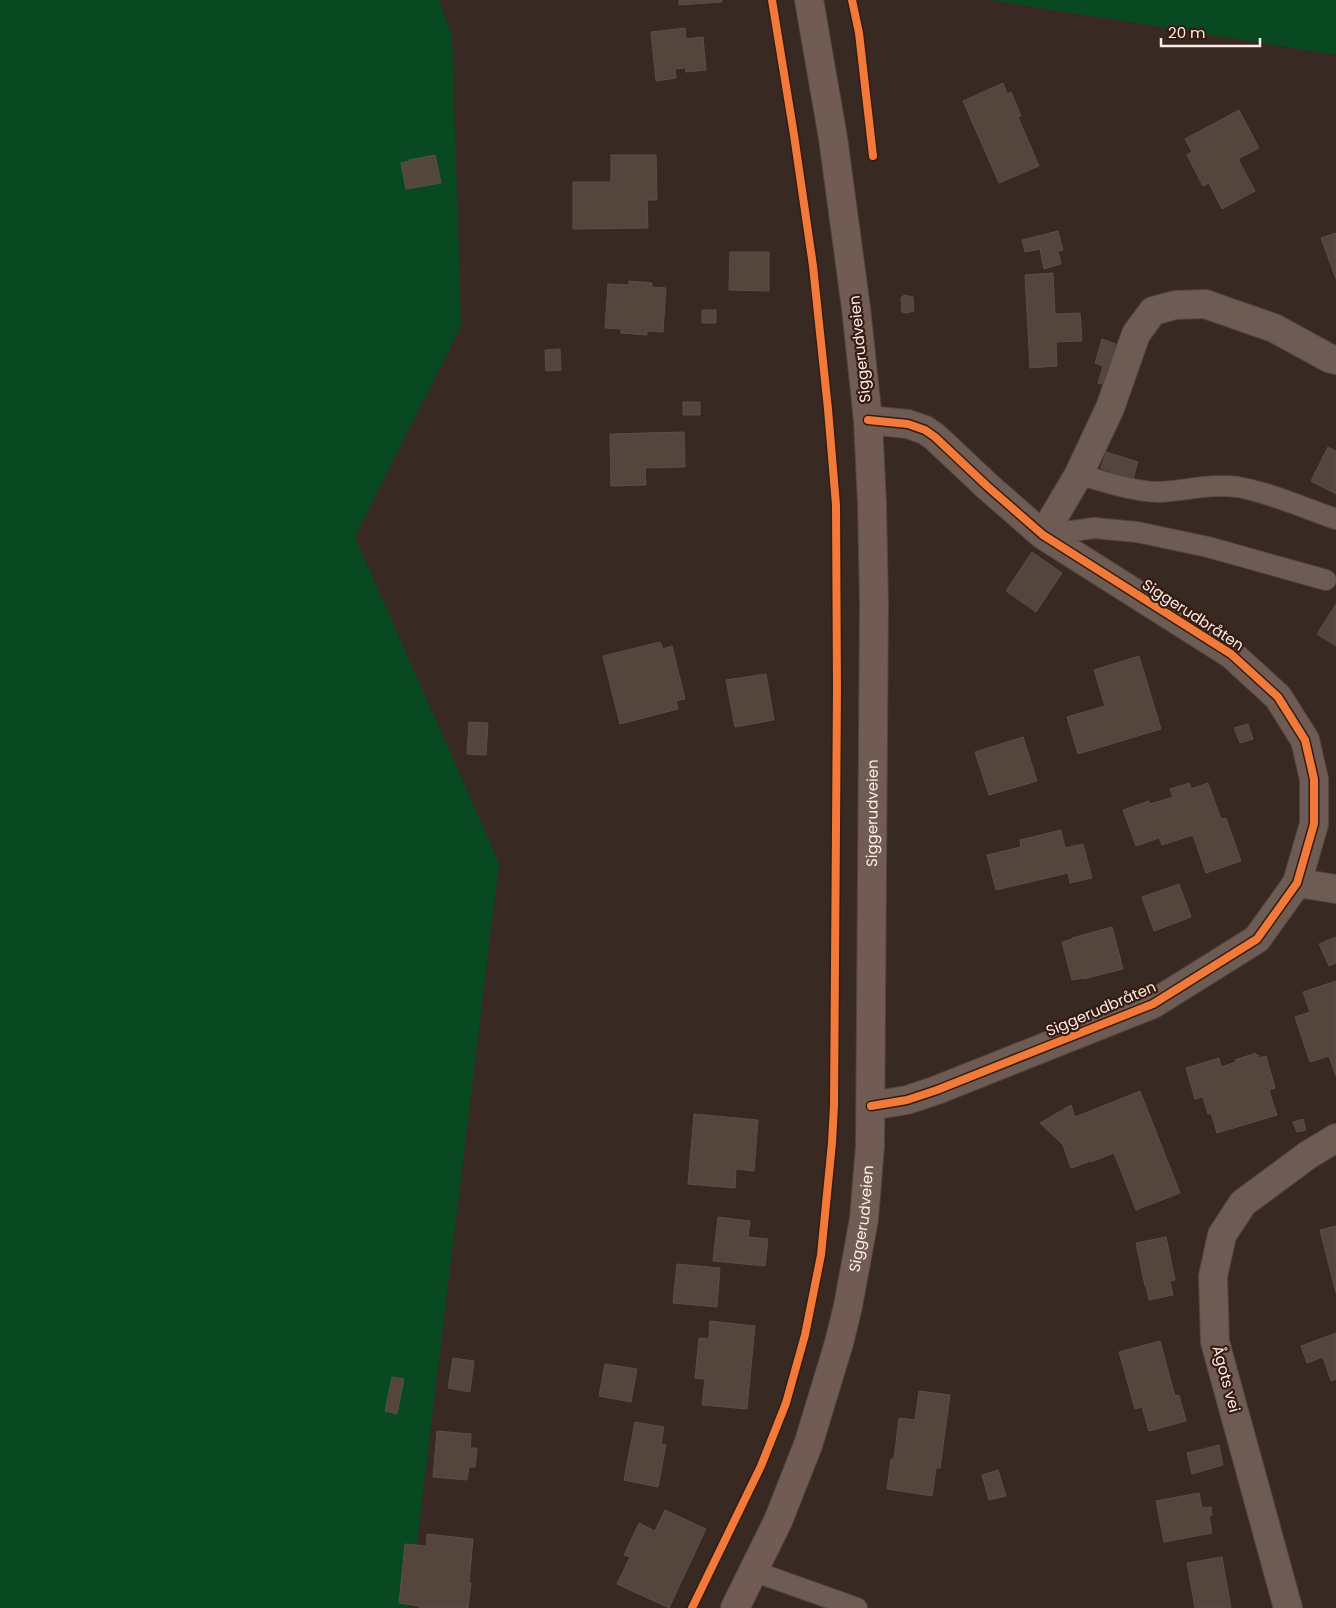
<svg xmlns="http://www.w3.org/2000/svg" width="1336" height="1608" font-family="Poppins,sans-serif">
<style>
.green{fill:#084921}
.building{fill:#54463d;stroke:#5a4f48}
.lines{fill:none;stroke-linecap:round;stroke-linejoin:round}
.lane-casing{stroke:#524540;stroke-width:22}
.street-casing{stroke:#524540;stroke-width:30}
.secondary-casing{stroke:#524540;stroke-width:30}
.lane{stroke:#6e5c54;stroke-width:20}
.street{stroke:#6e5c54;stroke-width:28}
.secondary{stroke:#715c53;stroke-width:28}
.cycleway-casing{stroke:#361b10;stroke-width:11}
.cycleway{stroke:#f17a3a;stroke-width:8}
.labels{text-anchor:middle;stroke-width:4.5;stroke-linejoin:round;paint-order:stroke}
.street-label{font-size:15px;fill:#fcede7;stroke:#361b10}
</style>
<rect width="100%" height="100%" fill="#382923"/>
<path class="green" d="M0,0H439L452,37L461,326L355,537L499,863L409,1608H0Z
M990,0H1336V55Z"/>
<path class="building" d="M679,0H722V2L679,5Z
M685,28L686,39L703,37L706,70L686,72L685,68L675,69L676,78L656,81L651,32Z
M1003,83L1007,94L1011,92L1021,116L1018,117L1039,166L999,183L963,101Z
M1239,110L1259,148L1238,159L1255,191L1222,209L1209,183L1203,186L1187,155L1192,152L1185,139Z
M435,155L441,183L406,189L401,163L409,161V160Z
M611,155H656L657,200H647L648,228L573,229V182H611Z
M1058,231L1063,250L1058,251L1061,264L1044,269L1040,249L1025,252L1022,240Z
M1336,233V279L1321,238Z
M730,252H769V291L729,290Z
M1053,273L1055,314L1080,313L1082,341L1056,342L1057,366L1030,368L1025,275Z
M629,281L652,283V287L666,288L663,332L647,331V335L621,333V329L605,328L608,284L629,285Z
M904,295L913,297L914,311L906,313L902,312L901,298Z
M702,310H716V323H702Z
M1102,339L1118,345L1105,385L1098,383L1103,366L1095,363Z
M560,349L561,370L546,371L545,350Z
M683,402H700V415H683Z
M684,432L685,467L645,468L646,485L611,486L610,434Z
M1328,447L1336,451V494L1311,481Z
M1106,452L1138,462L1133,479L1101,468Z
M1032,552L1062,573L1036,612L1006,591Z
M1336,604V646L1317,634Z
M660,642L663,649L672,646L685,699L676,701L678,709L620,724L603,656Z
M1139,656L1161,729L1078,754L1067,717L1105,706L1094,670Z
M766,674L774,720L735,727L726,680Z
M469,722L488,723L486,755L467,754Z
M1248,724L1253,739L1240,743L1234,728Z
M1023,737L1037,781L989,795L975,752Z
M1189,783L1191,789L1208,783L1221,819L1226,818L1241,861L1206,873L1193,835L1162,845L1159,838L1136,846L1123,810L1149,801L1150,804L1173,797L1170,789Z
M1061,830L1065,848L1083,844L1092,878L1070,883L1068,873L996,890L987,855L1021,847L1020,840Z
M1179,884L1191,917L1154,931L1142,897Z
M1112,927L1123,969L1083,979V978L1072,980L1062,942L1072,939V938Z
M1336,937V963L1329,966L1319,944Z
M1336,981V1076L1329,1056L1310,1062L1295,1017L1310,1012L1303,992Z
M1256,1053V1056L1259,1055V1058L1266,1056L1275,1088L1269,1090L1277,1115L1217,1133L1211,1113L1208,1114L1203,1097L1195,1099L1186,1068L1219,1058L1221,1067L1236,1062L1235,1060Z
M1140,1091L1180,1193L1136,1210L1114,1153L1091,1162V1161L1071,1168L1063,1145L1040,1123L1071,1105L1075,1117Z
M694,1114L758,1120L754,1171L736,1169L735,1188L688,1184Z
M1303,1119L1306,1130L1297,1132L1293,1122Z
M718,1217L750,1221L748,1237L768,1239L765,1266L713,1261Z
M1336,1226V1293L1320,1230Z
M1166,1237L1175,1280L1170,1281L1173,1295L1149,1300L1146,1286H1145L1136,1243Z
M677,1264L720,1268L717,1307L673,1303Z
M710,1321L755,1326L747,1409L702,1405L705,1379L695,1378L699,1338L709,1339Z
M1336,1333V1379L1331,1381L1323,1357L1307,1363L1301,1346Z
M1160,1341L1175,1396L1179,1395L1186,1421L1149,1431L1142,1407L1135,1409L1119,1352Z
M453,1358L474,1361L470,1392L448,1388Z
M605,1364L637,1369L631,1402L599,1396Z
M392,1377L404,1379L397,1414L385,1411Z
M919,1391L950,1395L940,1468H936L932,1496L887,1489L891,1459H894L899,1418L915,1420Z
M635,1422L664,1427L661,1444L666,1445L658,1487L624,1480Z
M437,1431L471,1434L470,1448H477L475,1467H469L467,1480L433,1477Z
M1219,1445L1223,1465L1192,1474L1187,1453Z
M998,1470L1006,1496L989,1500L982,1475Z
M1199,1493L1202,1508L1211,1507L1212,1515L1209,1516L1212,1533L1164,1542L1156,1501Z
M665,1510L706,1529L669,1608L617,1584L630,1557L624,1555L639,1523L655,1531Z
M427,1534L473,1539L469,1583H471L468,1608H419V1606L399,1603L405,1544L426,1546Z
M1222,1557L1231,1608H1195L1187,1563Z"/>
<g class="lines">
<g class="lane-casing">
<path id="lane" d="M1079,474C1101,481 1135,492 1158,492C1184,491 1211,483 1238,487C1271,493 1304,508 1336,519
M1043,535L1094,528L1137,532L1208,547L1326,580
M753,1571L857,1608"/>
</g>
<g class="street-casing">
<path id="street" d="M868,420L908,424L925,430L935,437L987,486L1043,535L1231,654L1278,697L1305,740L1314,779V824L1297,883L1257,939L1153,1004L937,1090L907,1100L871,1106
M1043,535L1079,474L1110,408L1136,334L1153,311L1175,305L1205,304L1274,328L1329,358L1336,360
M1297,883L1336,889
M1288,1608L1215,1342L1213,1276L1222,1235L1243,1203L1308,1155L1336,1138"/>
</g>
<g class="secondary-casing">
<g id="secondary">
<path id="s1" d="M735,1608L778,1521L808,1445L839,1343L848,1306L864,1219L870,1146L874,604L872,504L868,420L856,308L833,138L809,0"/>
</g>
</g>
<use href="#lane" class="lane"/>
<use href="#street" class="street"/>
<use href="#secondary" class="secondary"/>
<g class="cycleway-casing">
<path id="cycleway" d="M852,0L859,33L873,156
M868,420L908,424L925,430L935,437L987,486L1043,535L1231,654L1278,697L1305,740L1314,779V824L1297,883L1257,939L1153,1004L937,1090L907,1100L871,1106
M692,1608L761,1466L786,1403L805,1335L821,1255L832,1143L834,1105L837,689L836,505L828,409L813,266L794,135L772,0"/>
</g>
<use href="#cycleway" class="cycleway"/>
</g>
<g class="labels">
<g class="street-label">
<text transform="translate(860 349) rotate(-96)" y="5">Siggerudveien</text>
<text transform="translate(1193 615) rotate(33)" y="5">Siggerudbråten</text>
<text dy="5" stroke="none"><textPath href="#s1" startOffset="818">Siggerudveien</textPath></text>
<text transform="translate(1101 1009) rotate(-23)" y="5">Siggerudbråten</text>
<text dy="5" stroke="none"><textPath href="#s1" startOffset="412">Siggerudveien</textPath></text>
<text transform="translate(1226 1379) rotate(75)" y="5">Ågots vei</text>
</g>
</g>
<path d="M1161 38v8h99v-8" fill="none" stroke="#fcede7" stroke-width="2.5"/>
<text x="1168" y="38" font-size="15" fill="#fcede7" stroke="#361b10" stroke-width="4" paint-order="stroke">20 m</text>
</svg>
